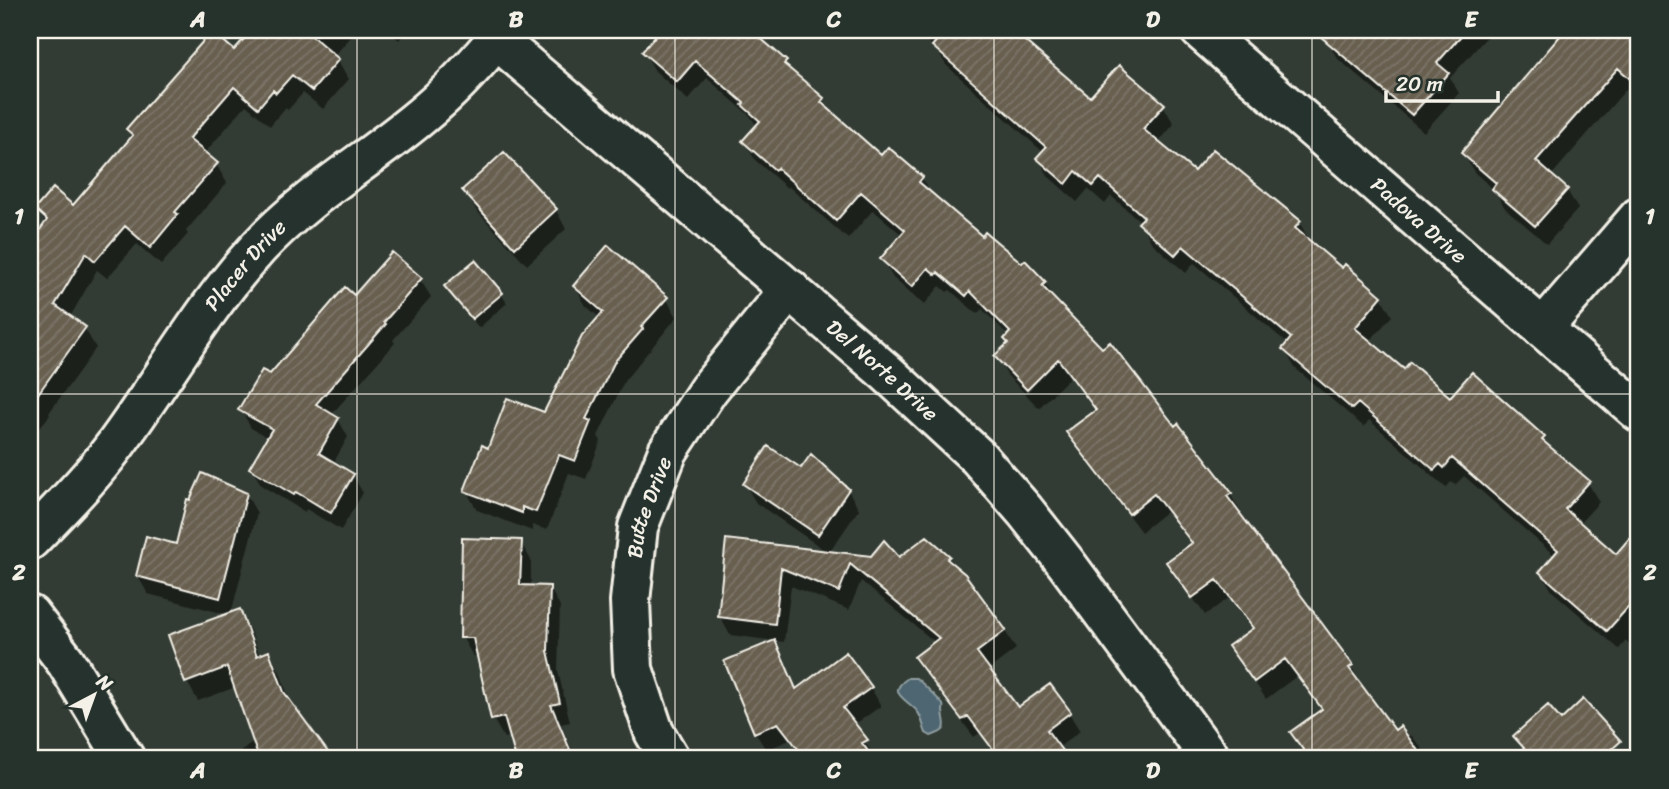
<svg xmlns="http://www.w3.org/2000/svg" width="1669" height="789" font-family="Sriracha,sans-serif">
<style>
.water{fill:#4e6672;stroke:#909ea1;stroke-width:2}
.shadow{fill:#0007}
.building{fill:url(#building-hatch);stroke:#f4f1e8;stroke-width:2}
.lines{fill:none;stroke-linecap:round;stroke-linejoin:round}
.minor-casing{stroke:#f4f1e8;stroke-width:44}
.minor{stroke:#26332d;stroke-width:38}
.grid{fill:none;stroke:#f4f1e8;stroke-width:2;stroke-opacity:0.55}
.labels{text-anchor:middle;stroke-width:5;stroke-linejoin:round;paint-order:stroke}
.street-label{font-size:21px;fill:#f4f1e8;stroke:#26332d}
.neatline{fill:none;stroke:#f4f1e8;stroke-width:2.5}
.grid-label{font-size:23px;text-anchor:middle;font-weight:bold;fill:#f4f1e8}
</style>
<defs>
<pattern id="building-hatch" width="6" height="6" patternUnits="userSpaceOnUse" patternTransform="scale(1.75)"><rect width="6" height="6" fill="#675f50"/><path d="M-1 1l2-2M0 6l6-6M5 7l2-2" fill="none" stroke="#7d7669"/></pattern>
</defs>
<rect width="100%" height="100%" fill="#333c34"/>
<filter id="ink" filterUnits="userSpaceOnUse"><feTurbulence type="fractalNoise" baseFrequency=".0143" numOctaves="2"/><feDisplacementMap in="SourceGraphic" scale="14" xChannelSelector="R" yChannelSelector="G"/><feConvolveMatrix kernelMatrix="1 2 1 2 8 2 1 2 1" color-interpolation-filters="sRGB"/></filter>
<g filter="url(#ink)">
<path class="water" d="M908,678H916C919,680 943,703 943,705C944,707 943,709 943,711C944,725 951,730 931,736L926,733C923,726 922,717 917,711C907,699 885,693 908,678Z"/>
<path class="shadow" d="M254,30H357L334,56L349,79L323,109L303,93L288,110L285,108L270,126L246,105L204,154L216,164L227,183L186,231L188,234L161,265L137,244L107,278L97,270L70,317L85,329L96,348L49,413L50,415L30,439V247L46,224L37,210L73,207L133,137L129,129L235,53Z
M387,30H407L399,40Z
M663,30H749L785,62L792,73L823,100L831,113L881,158L888,149L922,178L932,195L982,238L1045,283L1056,301L1174,428L1230,494L1241,512L1239,514L1351,666L1362,685L1361,686L1395,732L1406,738L1411,735L1430,759H1309L1292,733L1322,710L1297,676L1266,699L1231,647L1253,630L1229,598L1205,615L1168,563L1192,545L1166,512L1141,532L1079,451L1069,432L1096,412L1070,377L1039,408L1007,375L996,356L1009,344V336L982,309L977,314L950,290L947,292L940,286L924,305L893,278L882,259L902,235L873,210L848,239L788,186L787,188L755,160L744,141L757,126L750,116L707,78L688,100L655,71L644,52Z
M914,30H1033L1023,42L1091,100L1163,105L1174,124L1158,143L1194,174L1299,222L1310,241L1343,270L1381,297L1392,316L1369,342L1404,372L1450,399L1543,438L1550,449L1588,483L1599,502L1579,524L1617,556L1639,530V653L1626,641L1619,649L1552,591L1541,572L1555,556L1464,476L1455,485L1451,482L1446,488L1369,420L1364,427L1295,368L1284,349L1288,344L1194,263L1186,273L1151,242L1141,222L1111,196L1105,204L1088,189L1077,202L1049,177L1038,158L1043,152L946,65L936,49Z
M1335,30H1493L1450,78L1459,93L1424,132L1337,58L1326,39Z
M1563,30H1639V95L1629,86L1551,176L1567,190L1578,209L1547,244L1505,208L1494,190L1474,172L1463,153L1565,33Z
M465,191L556,210L566,229L527,265L476,210Z
M420,279L431,297L393,340L395,343L331,415L338,419L348,437L333,464L353,476L363,493L341,530L306,509L305,512L262,486L251,468L269,438L251,428L241,410L270,376L354,298Z
M446,287L501,294L507,303L479,328Z
M575,287L666,298L677,317L625,380L598,436L601,441L586,479L569,473L547,530L532,525V531L477,510L466,491L489,450L545,415L600,318L586,306Z
M802,471L848,490L859,509L829,553L898,560L949,557L1005,631L1016,649L988,670L1018,710L1069,713L1080,731L1058,748L1066,759H999L980,733L974,737L927,676L917,657L936,643L861,581L849,610L791,586L784,642L730,635L720,617L728,541L829,553L756,503L745,484Z
M246,494L257,513L231,614L239,611L250,630L260,656L269,653L280,672L291,704L331,759H229L255,741L236,687L198,701L187,682L229,615L148,594L137,575Z
M520,541L531,560V587H549L560,606L558,671L570,722L561,724L576,759H518L510,737L504,738L493,719L479,656H473L462,637Z
M775,642L797,690L871,688L881,706L854,725L876,759H804L790,740L766,750L755,732Z
M1607,727L1617,746L1600,759H1530L1515,737Z"/>
<path class="building" d="M252,30H305L339,59L312,91L292,75L276,93L273,90L258,108L234,87L189,139L218,163L175,212L178,214L150,248L125,226L95,261L86,253L55,305L86,327L30,405V244L47,220L35,209L53,188L73,205L133,135L126,129L212,31L234,50Z
M660,30H751L787,61L784,64L824,98L821,102L881,155L888,147L923,177L919,182L982,236L985,232L1022,263L1025,260L1046,282L1042,286L1102,348L1110,342L1175,426L1178,423L1232,493L1227,496L1353,665L1349,668L1395,730L1400,726L1424,759H1310L1290,732L1322,709L1285,659L1254,682L1228,646L1253,628L1217,580L1192,598L1166,562L1192,543L1154,494L1129,514L1066,432L1096,410L1058,359L1027,390L994,356L1008,343L1004,339L1010,332L970,291L966,296L938,272L936,275L928,268L912,287L880,259L905,230L861,192L836,221L777,168L775,170L742,141L760,121L742,105L744,103L695,61L677,82L642,52Z
M946,30H1012L1090,97L1119,65L1165,104L1143,129L1194,171L1213,149L1301,221L1295,228L1342,268L1345,264L1382,296L1355,328L1404,369L1410,362L1450,397L1472,372L1545,437L1542,440L1590,481L1565,509L1616,554L1639,527V595L1607,631L1539,572L1558,550L1452,458L1444,468L1440,464L1434,470L1358,403L1352,409L1282,349L1291,338L1183,246L1175,255L1138,223L1144,217L1100,178L1093,186L1076,171L1066,184L1036,158L1046,147L932,46Z
M1313,30H1466L1437,63L1449,73L1412,115Z
M1565,30H1639V87L1618,68L1536,161L1568,189L1535,226L1492,189L1496,183L1461,153Z
M504,152L557,209L515,248L462,190Z
M608,245L668,297L641,327L643,329L615,361L586,419L591,421L575,461L559,455L536,512L522,507V513L464,491L482,445L488,448L507,398L544,412L582,336L603,312L573,286Z
M392,252L422,278L384,322L386,324L316,404L339,418L319,453L354,474L331,513L296,492L294,495L249,468L272,429L238,410L262,370L270,374L345,287L354,295Z
M475,260L503,293L472,319L444,286Z
M768,446L801,468L811,454L849,489L818,535L743,484Z
M202,473L247,493L220,598L136,576L146,536L176,544L187,499L190,500Z
M927,536L950,556L947,559L965,574L1006,630L977,652L1018,707L1050,684L1071,712L1047,730L1068,759H1000L968,716L962,720L914,657L939,638L850,564L839,592L781,568L775,624L718,617L726,539L871,556L884,540L899,557Z
M462,538L522,540L520,585L550,586L548,651L560,703L551,705L574,759H516L504,717L491,720L473,638H460Z
M240,609L257,656L269,651L284,692L333,759H259L227,667L185,683L168,635Z
M775,640L796,689L846,652L872,687L843,708L868,740L862,743L874,759H806L778,723L754,733L724,661Z
M1583,699L1621,741L1601,759H1534L1513,736L1548,705L1561,720Z"/>
<g class="lines">
<g class="minor-casing">
<g id="minor">
<path id="s1" d="M1200,30L1639,412"/>
<path id="s2" d="M496,39L887,373L978,457L1025,511L1066,563L1211,759"/>
<path d="M1543,328L1639,217"/>
<path id="s3" d="M30,540C63,506 97,472 124,433C169,370 206,305 258,248C309,192 380,154 435,104C460,82 483,56 504,30"/>
<path d="M30,615L66,662L125,759"/>
<path id="s4" d="M670,759L654,732L633,669L630,601L638,527L668,451L708,390L790,289"/>
</g>
</g>
<use href="#minor" class="minor"/>
</g>
</g>
<path class="grid" d="M357,30V759M675,30V759M994,30V759M1312,30V759M30,394H1639"/>
<g class="labels">
<g class="street-label">
<text dy="7" stroke="none"><textPath href="#s1" startOffset="290">Padova Drive</textPath></text>
<text dy="7" stroke="none"><textPath href="#s3" startOffset="350">Placer Drive</textPath></text>
<text dy="7" stroke="none"><textPath href="#s2" startOffset="509">Del Norte Drive</textPath></text>
<text dy="7" stroke="none"><textPath href="#s4" startOffset="262">Butte Drive</textPath></text>
</g>
</g>
<rect width="1669" height="789" fill="none" stroke="#26332d" stroke-width="77"/>
<g transform="translate(94 695) rotate(41)" stroke="#26332d" stroke-width="5" paint-order="stroke">
<path d="M0-5L12 26L0 18L-12 26Z" fill="#f4f1e8"/>
<text y="-10" font-size="19" font-weight="bold" text-anchor="middle" fill="#f4f1e8">N</text>
</g>
<path d="M1386 91v10h112v-10" fill="none" stroke="#f4f1e8" stroke-width="3.5"/>
<text x="1396" y="91" font-size="21" fill="#f4f1e8" stroke="#26332d" stroke-width="5" paint-order="stroke">20 m</text>
<rect x="38" y="38" width="1592" height="712" class="neatline"/>
<g class="grid-label">
<text x="198" y="27">A</text>
<text x="516" y="27">B</text>
<text x="834" y="27">C</text>
<text x="1153" y="27">D</text>
<text x="1471" y="27">E</text>
<text x="19" y="224">1</text>
<text x="1650" y="224">1</text>
<text x="19" y="580">2</text>
<text x="1650" y="580">2</text>
<text x="198" y="778">A</text>
<text x="516" y="778">B</text>
<text x="834" y="778">C</text>
<text x="1153" y="778">D</text>
<text x="1471" y="778">E</text>
</g>
</svg>
